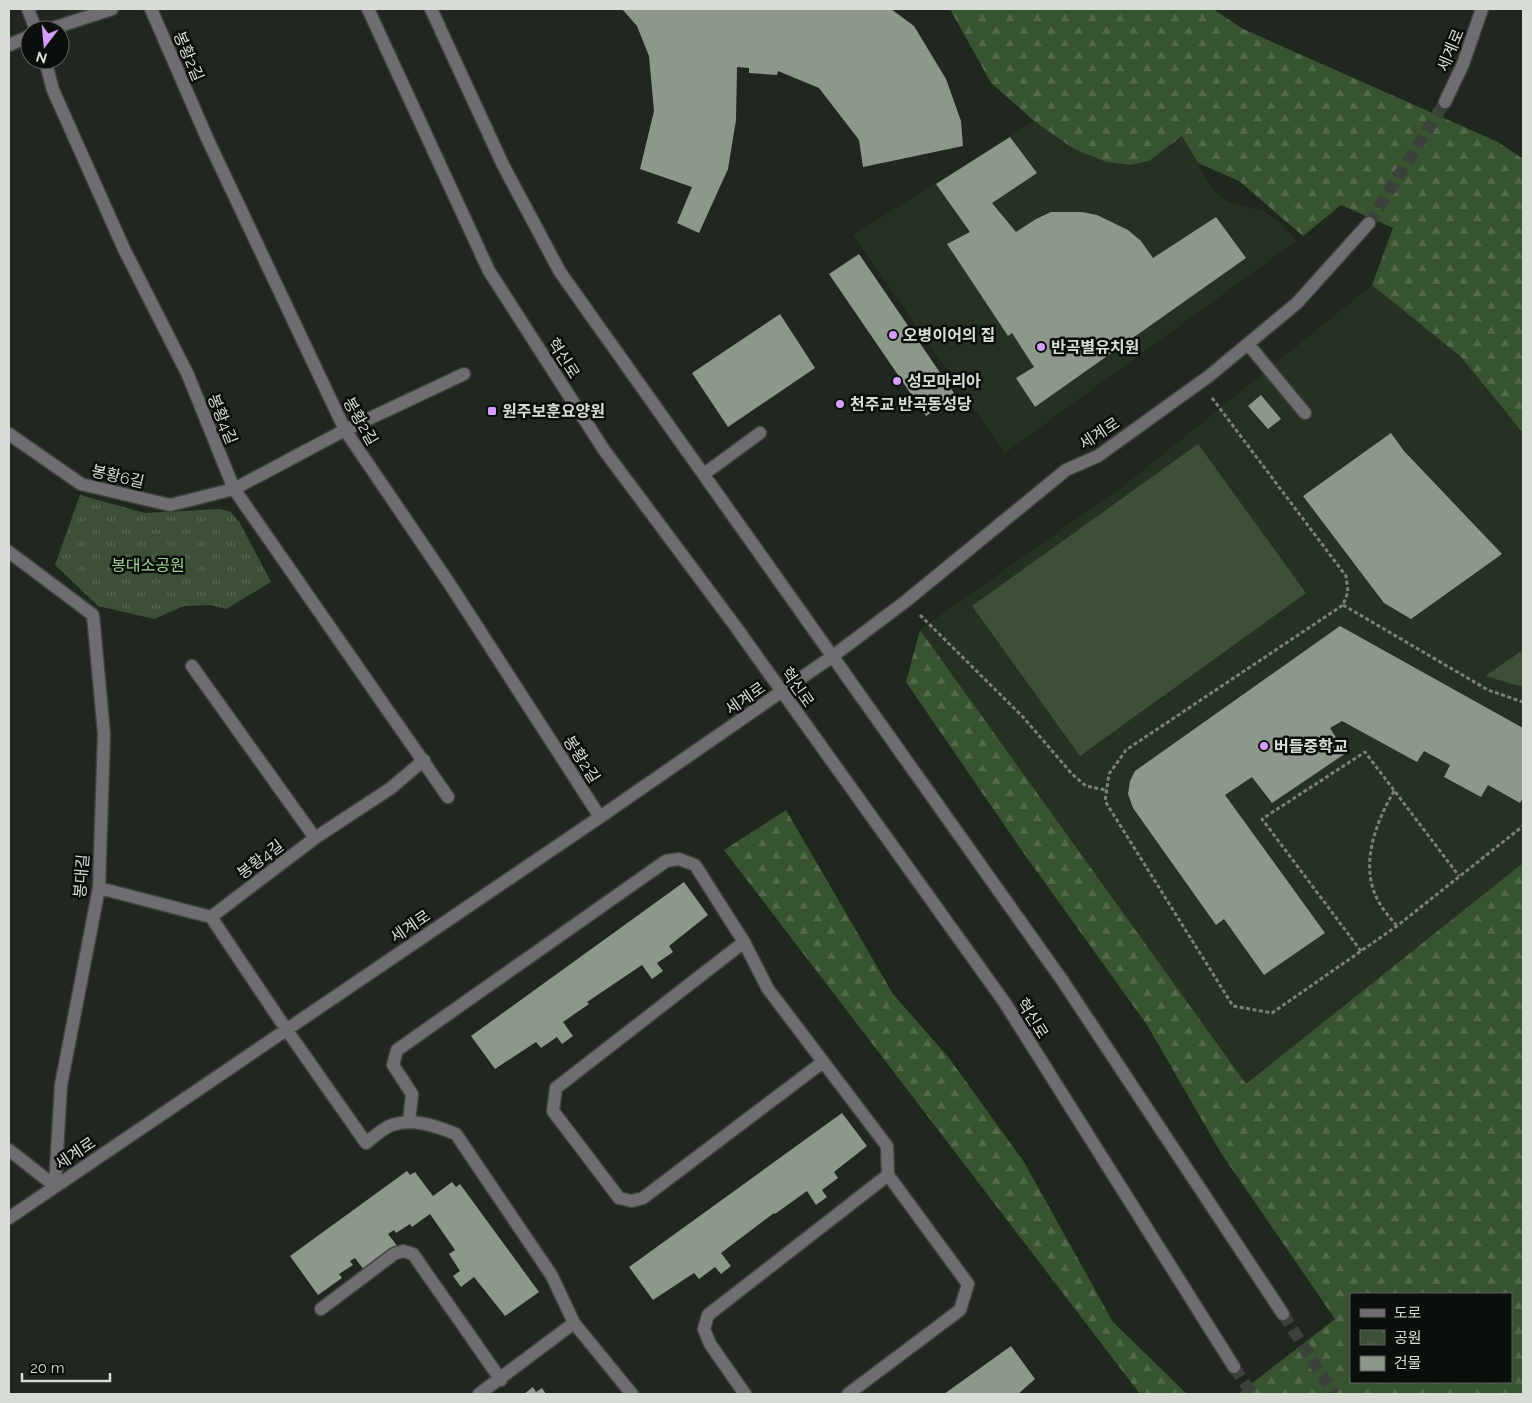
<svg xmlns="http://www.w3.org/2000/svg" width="1532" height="1403" font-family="Raleway,'Noto Sans KR',sans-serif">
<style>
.built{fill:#263124}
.forest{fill:url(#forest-firs);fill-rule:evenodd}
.park{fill:url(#park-tufts)}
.pitch{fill:#3c4f37}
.building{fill:#8d978b}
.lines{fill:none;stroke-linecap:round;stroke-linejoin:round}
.minor-tunnel{stroke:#3b4239;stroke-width:12;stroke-dasharray:12 6;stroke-linecap:butt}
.minor-casing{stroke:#3c443b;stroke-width:15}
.path{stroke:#7b8179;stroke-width:3;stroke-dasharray:4 2.5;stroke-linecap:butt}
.minor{stroke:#706d72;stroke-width:12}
.poi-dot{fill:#d49cfb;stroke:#0b0f0b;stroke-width:2}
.labels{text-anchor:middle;stroke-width:5;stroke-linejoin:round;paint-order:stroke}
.street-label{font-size:16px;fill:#d7dcd5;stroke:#0b0f0b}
.poi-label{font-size:16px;font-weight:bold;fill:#d7dcd5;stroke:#0b0f0b;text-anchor:start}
.park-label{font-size:16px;fill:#a2d296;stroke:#0b0f0b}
</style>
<defs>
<pattern id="forest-firs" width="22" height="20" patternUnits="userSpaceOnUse" patternTransform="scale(1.25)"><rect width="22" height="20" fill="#375330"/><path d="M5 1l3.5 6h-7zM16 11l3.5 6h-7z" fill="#536b4d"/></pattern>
<pattern id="park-tufts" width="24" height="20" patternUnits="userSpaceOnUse" patternTransform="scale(1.25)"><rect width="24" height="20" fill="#3c4f37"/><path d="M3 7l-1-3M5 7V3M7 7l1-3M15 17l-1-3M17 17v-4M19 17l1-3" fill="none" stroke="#576853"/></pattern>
</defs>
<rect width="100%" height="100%" fill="#1f271e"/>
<path class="built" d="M1034,121L1074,149L1106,162L1130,165L1149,161L1182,136L1212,188L1228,202L1264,211L1281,223L1296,241L1005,453L853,235Z
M1372,285L1461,357L1523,433V863L1246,1085L920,630L1134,478Z"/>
<path class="forest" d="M950,9H1213L1243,29L1498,142L1523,159V433L1461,357L1372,285L1393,228L1341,205L1303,236L1239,181L1198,163L1182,136L1149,161L1130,165L1106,162L1074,149L1034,121L991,83Z
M920,630L1246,1084L1523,863V1394H1238L1335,1319L1221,1153L1147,1025L1020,848L906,682ZM1351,1294H1511V1382H1351Z
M786,810L893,994L949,1058L1024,1162L1113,1322L1187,1394H1140L724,850Z"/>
<path class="park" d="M80,495L145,513L220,509L231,512L240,523L271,582L226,609L211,605L184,606L154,619L98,606L55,565Z"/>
<path class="pitch" d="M1198,444L1306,593L1080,756L972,606Z
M1523,650V687L1485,676Z"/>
<path class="building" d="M622,9H891L914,26L946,79L961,121L963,146L863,167L859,140L819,88L778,71L777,75L749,73V68L737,67L736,120L728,169L699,233L677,223L692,187L640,169L654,111L649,56L637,26Z
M1010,137L1037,173L992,203L1016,232L1036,219L1051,212H1082L1097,215L1128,230L1141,241L1153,258L1216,217L1246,258L1035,407L1016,378L1034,367L1012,333L1008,336L947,244L970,232L936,184Z
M859,254L956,396L926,416L829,274Z
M780,314L815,368L728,427L692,373Z
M1261,395L1281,419L1268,429L1248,406Z
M1391,433L1404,451L1502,554L1411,619L1384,603L1303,496Z
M1340,626L1523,728V797L1520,803L1488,785L1481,797L1444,777L1450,765L1424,751L1417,762L1342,721L1330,728L1346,753L1272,803L1252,777L1225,795L1325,933L1264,975L1224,919L1216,925L1133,808L1128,794L1130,781L1135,771Z
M684,882L708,915L669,946L673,952L657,963L663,971L652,979L642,965L587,1002L589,1004L563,1022L573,1036L562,1044L557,1037L541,1048L536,1042L495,1069L471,1036Z
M842,1113L867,1146L834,1172L838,1178L822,1190L827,1197L816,1205L807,1191L775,1214L774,1213L721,1253L731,1266L721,1274L715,1267L699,1279L694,1273L653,1300L629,1267Z
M407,1171L410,1175L415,1172L433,1196L452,1182L456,1187L460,1184L539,1292L505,1316L474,1277L461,1287L453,1276L460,1271L449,1254L455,1250L430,1214L412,1227L410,1224L396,1233L394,1230L388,1234L398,1247L364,1270L355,1258L350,1261L353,1265L339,1274L342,1278L318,1295L290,1256Z
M1011,1346L1035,1379L1018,1394H944Z
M533,1387L536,1392L542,1388L546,1394H524Z"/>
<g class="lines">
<path class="minor-tunnel" d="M1369,223L1445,102
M1283,1314L1334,1394
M1234,1367L1252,1394"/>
<g class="minor-casing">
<path id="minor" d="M28,9L36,30
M151,9L207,138L345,430L449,583L600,817
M368,9L489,271L604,450L733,623L1005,1003L1234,1367
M431,9L503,165L560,272L1062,980L1283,1314
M47,30L112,9
M9,45L30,36
M45,60L53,90L124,249L188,375L234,489L448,797
M1445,102L1463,64L1482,9
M1248,344L1305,413
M9,434L81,484L170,505L234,489L345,430L464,374
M704,474L760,433
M9,552L93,615L104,734L99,888L61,1085L55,1186
M192,666L315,838
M99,888L211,917
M211,917L286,1029L366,1143C374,1137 383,1128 392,1125C414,1118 436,1126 456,1134L552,1276L574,1323L632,1394
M211,917L315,838L391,788L424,760
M744,942L556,1088L553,1111L619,1198L632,1201L643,1198L823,1062
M409,1122L412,1094L393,1065L397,1050L666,861L679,859L695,865L744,942L768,989L887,1146L888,1175L968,1284L960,1310L848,1394
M9,1150L55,1186
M9,1218L600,817L833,656L906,601L1066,470L1098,456L1209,376L1297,303L1369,223
M321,1309L394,1254L403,1251L413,1254L501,1380
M479,1394L574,1323
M745,1394L710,1344L704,1329L708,1315L888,1175"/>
</g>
<path class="path" d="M1212,398L1346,576L1348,592L1343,605L1126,750L1109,774L1105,801L1233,1006L1272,1013L1397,926L1523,826
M1343,605L1488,690L1523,702
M920,615L1023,717L1072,774L1086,786L1106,790
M1394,791C1375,824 1358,868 1380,904C1385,912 1391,919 1397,926
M1361,951L1262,819L1365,752L1459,876"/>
<use href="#minor" class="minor"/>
</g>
<g class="poi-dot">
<circle cx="893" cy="335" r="5"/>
<circle cx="1041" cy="347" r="5"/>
<circle cx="897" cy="381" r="5"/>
<circle cx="840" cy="404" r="5"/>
<rect x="487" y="406" width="10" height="10" rx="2.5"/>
<circle cx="1264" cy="746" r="5"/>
</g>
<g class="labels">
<g class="street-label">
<text transform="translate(1450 50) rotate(-67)" y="6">세계로</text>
<text transform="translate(189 56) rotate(67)" y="6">봉황2길</text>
<text transform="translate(564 358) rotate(57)" y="6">혁신로</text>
<text transform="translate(223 419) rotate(68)" y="6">봉황4길</text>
<text transform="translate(361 421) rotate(60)" y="6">봉황2길</text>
<text transform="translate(1099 433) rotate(-33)" y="6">세계로</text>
<text transform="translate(118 476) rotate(13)" y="6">봉황6길</text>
<text transform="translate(798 687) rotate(55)" y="6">혁신로</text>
<text transform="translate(745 698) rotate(-35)" y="6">세계로</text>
<text transform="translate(582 759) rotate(57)" y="6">봉황2길</text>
<text transform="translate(260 859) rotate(-37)" y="6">봉황4길</text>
<text transform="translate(81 876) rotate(-85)" y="6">봉대길</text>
<text transform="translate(410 926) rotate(-34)" y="6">세계로</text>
<text transform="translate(1033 1018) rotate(58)" y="6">혁신로</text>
<text transform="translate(75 1153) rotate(-34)" y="6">세계로</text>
</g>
<g class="poi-label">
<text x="903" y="341">오병이어의 집</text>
<text x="1051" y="353">반곡별유치원</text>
<text x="907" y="387">성모마리아</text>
<text x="850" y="410">천주교 반곡동성당</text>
<text x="502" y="417">원주보훈요양원</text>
<text x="1274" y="752">버들중학교</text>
</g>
<g class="park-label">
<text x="148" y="571">봉대소공원</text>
</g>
</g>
<rect width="1532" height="1403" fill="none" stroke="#d7dcd5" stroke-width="20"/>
<rect x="1350" y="1293" width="162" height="90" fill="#0b0f0b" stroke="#5d615c"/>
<rect x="1360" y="1309" width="25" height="8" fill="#706d72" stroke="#5d615c"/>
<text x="1394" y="1318" font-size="15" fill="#d7dcd5">도로</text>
<rect x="1360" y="1330" width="25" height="15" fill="url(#park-tufts)" stroke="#5d615c"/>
<text x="1394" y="1343" font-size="15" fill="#d7dcd5">공원</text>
<rect x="1360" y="1356" width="25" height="15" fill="#8d978b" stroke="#5d615c"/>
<text x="1394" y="1368" font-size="15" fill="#d7dcd5">건물</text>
<g transform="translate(45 45) rotate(196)"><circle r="24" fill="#0b0f0b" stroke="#5d615c"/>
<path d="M0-4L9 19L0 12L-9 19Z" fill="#d49cfb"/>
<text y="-8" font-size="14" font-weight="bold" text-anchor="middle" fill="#d7dcd5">N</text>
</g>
<path d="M22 1373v8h88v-8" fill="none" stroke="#d7dcd5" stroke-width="2.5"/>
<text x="30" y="1373" font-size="15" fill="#d7dcd5" stroke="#0b0f0b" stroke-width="4" paint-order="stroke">20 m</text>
</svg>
